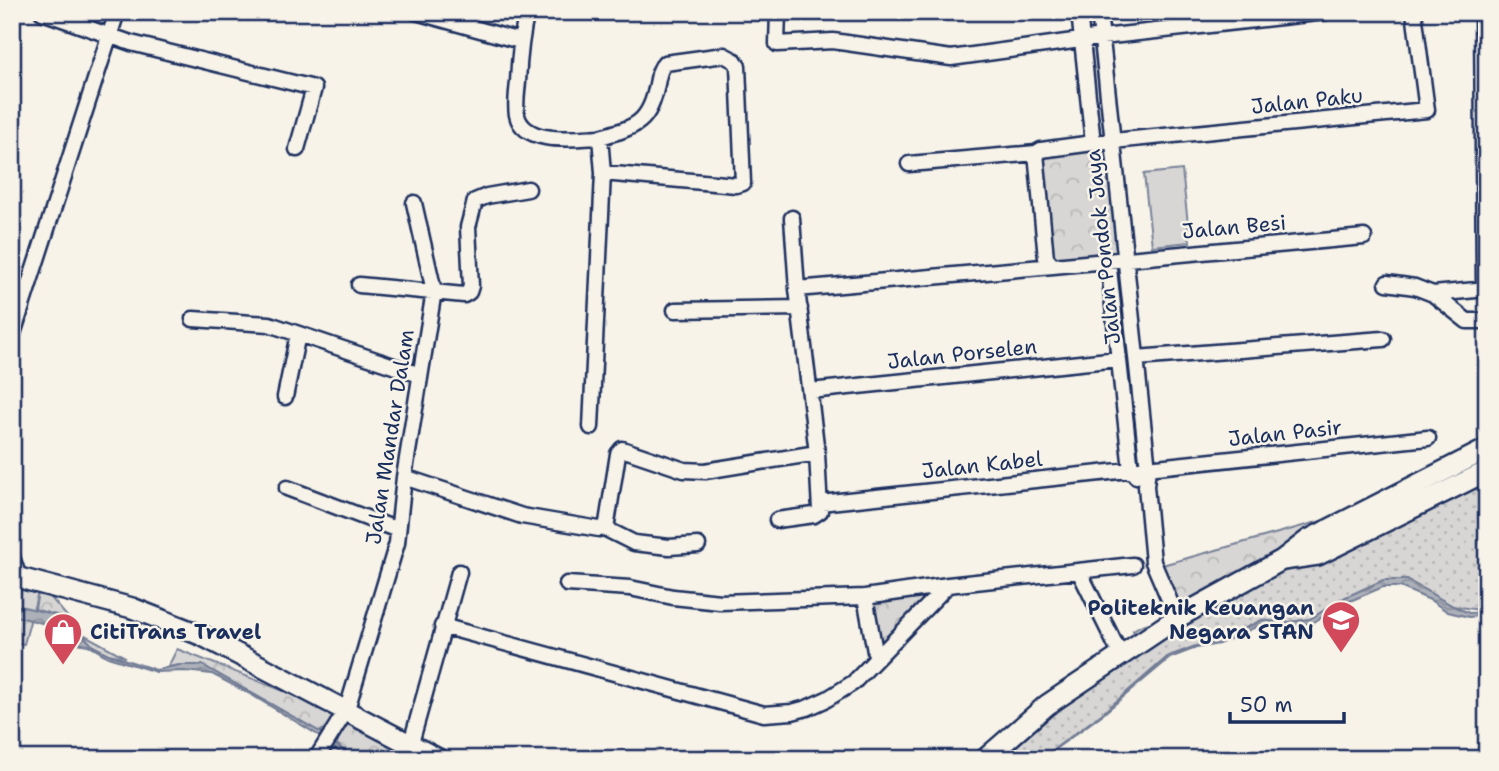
<svg xmlns="http://www.w3.org/2000/svg" width="1499" height="771" font-family="'Shantell Sans',sans-serif">
<style>
.grass{fill:url(#grass-dots);stroke:#798299;stroke-width:2}
.forest{fill:url(#forest-crowns);stroke:#798299;stroke-width:2}
.pitch{fill:#d7d6d4;stroke:#798299;stroke-width:2}
.water{fill:url(#water-waves);stroke:#727c95;stroke-width:2}
.lines{fill:none;stroke-linecap:round;stroke-linejoin:round}
.street-casing{stroke:#1b2f5e;stroke-width:19}
.secondary-casing{stroke:#1b2f5e;stroke-width:24}
.street{stroke:#f7f3e8;stroke-width:14}
.secondary{stroke:#f7f3e8;stroke-width:19}
.labels{text-anchor:middle;stroke-width:5;stroke-linejoin:round;paint-order:stroke}
.street-label{font-size:21px;fill:#1b2f5e;stroke:#f7f3e8}
.poi-label{font-size:21px;font-weight:bold;fill:#1b2f5e;stroke:#f7f3e8;text-anchor:end}
</style>
<defs>
<pattern id="grass-dots" width="8" height="8" patternUnits="userSpaceOnUse" patternTransform="scale(1.75)"><rect width="8" height="8" fill="#d7d6d4"/><path d="M2 2h.1M6 6h.1" fill="none" stroke="#b8b8b8" stroke-width="1.8" stroke-linecap="round"/></pattern>
<pattern id="forest-crowns" width="20" height="18" patternUnits="userSpaceOnUse" patternTransform="scale(1.75)"><rect width="20" height="18" fill="#d7d6d4"/><path d="M2 6a3 3 0 1 1 6 0M12 15a3 3 0 1 1 6 0" fill="none" stroke="#b8b8b8"/></pattern>
<pattern id="water-waves" width="16" height="10" patternUnits="userSpaceOnUse" patternTransform="scale(1.75)"><rect width="16" height="10" fill="#acb0b9"/><path d="M0 5q4-4 8 0t8 0" fill="none" stroke="#8b909a"/></pattern>
</defs>
<rect width="100%" height="100%" fill="#f7f3e8"/>
<filter id="ink" filterUnits="userSpaceOnUse"><feTurbulence type="fractalNoise" baseFrequency=".0143" numOctaves="2"/><feDisplacementMap in="SourceGraphic" scale="14" xChannelSelector="R" yChannelSelector="G"/><feConvolveMatrix kernelMatrix="1 2 1 2 8 2 1 2 1" color-interpolation-filters="sRGB"/></filter>
<g filter="url(#ink)">
<path class="grass" d="M1487,451V611L1453,606L1407,580L1346,597L1310,619L1284,623L1262,620L1218,642L1196,646L1167,657L1103,713L1053,750L1047,759H1022L1009,743L1136,640Z"/>
<path class="forest" d="M1110,143L1125,257L1052,264L1040,152Z
M1469,480L1134,637L1133,630L1142,625L1173,617L1148,569Z
M12,563L41,586L81,633L125,657L108,654L93,646L81,633L68,627L52,615L35,609L38,592L24,644L12,643Z
M948,585L876,657L865,597Z
M177,649L342,714L433,759H353L337,744L342,714L320,732L202,665H180L168,667Z"/>
<path class="pitch" d="M1182,170L1190,242L1152,246L1144,174Z"/>
<path class="water" d="M1383,580H1407L1453,606L1469,613L1487,612V615L1469,617L1448,612L1430,600L1400,587H1383L1350,601L1312,623L1281,627L1262,624L1219,644L1196,648L1170,658L1103,714L1054,750L1048,759L1053,750L1103,713L1169,656L1196,646L1218,641L1262,620L1284,623L1310,619L1346,597Z
M12,604L60,616L68,627L81,633L93,646L108,654L156,670L180,665H202L320,732L353,759H348L318,735L250,694L212,674L184,671L156,672L108,657L88,645L66,641L60,628L12,615Z"/>
<g class="lines">
<g class="street-casing">
<path id="street" d="M42,12L131,43L314,88L297,149
M416,12L520,41
M527,12C521,36 519,58 518,82C517,92 515,105 517,115C524,146 576,138 600,137
M778,12L777,44L833,41L951,58L1102,37L1326,12
M1079,12L1093,143
M1099,12L1148,469L1146,486L1153,562L1177,618
M1482,12L1484,288
M909,164L1036,153
M1364,237L1053,266L1046,258L1036,153L1041,150L1093,143L1427,110L1414,12
M1108,260L1131,470L1136,476
M1387,283L1415,287L1433,294L1467,321H1487
M359,285L464,295L469,292L471,286L468,227L475,201L487,196L528,189
M797,289L1053,266
M1433,294L1487,289
M675,310L800,308
M193,319L269,324L420,375
M12,337L117,12
M1136,358L1383,339
M810,391L1118,359
M285,397L298,334
M591,427L603,173L600,137C636,127 650,123 657,84C659,75 659,69 665,63L724,55L735,61L738,66L743,183L736,185L603,173
M404,477L522,516L599,529L604,528L607,523L618,454L622,449L684,470L705,471L817,453
M287,488L398,530
M820,503L1428,438
M777,520L814,515L820,511L817,453L797,289L792,218
M604,528L634,543L669,547L698,545
M12,557L19,578
M1079,571L1121,656
M567,584L630,588L673,597L720,602L865,597L948,585L1133,565
M865,597L876,657
M442,626L764,714L792,712L807,708L827,699L853,683L948,585
M411,743L459,572
M316,759L347,709L397,543L404,477L434,291L414,203"/>
</g>
<g class="secondary-casing">
<path id="secondary" d="M1283,560L1318,555L1487,471
M12,576L132,608L203,636L438,759
M985,759L1047,705L1177,618L1282,560L1308,540L1487,449"/>
</g>
<use href="#street" class="street"/>
<use href="#secondary" class="secondary"/>
</g>
</g>
<defs>
<g id="university-pin" transform="scale(2.0125)"><path d="M0 17L-7.5 6A9.5 9.5 0 1 1 7.5 6Z" fill="#d1495b" stroke="#f7f3e8"/><path d="M0-5L7-2L0 1L-7-2ZM-4 1L0 2.5L4 1V4Q0 6-4 4Z" fill="#fff"/></g>
<g id="shop-pin" transform="scale(2.0125)"><path d="M0 17L-7.5 6A9.5 9.5 0 1 1 7.5 6Z" fill="#d1495b" stroke="#f7f3e8"/><path d="M-5-2.5h2.3a2.7 3.5 0 0 1 5.4 0H5L5.5 6h-11ZM-1.5-2.5h3a1.5 2.3 0 0 0-3 0Z" fill="#fff"/></g>
</defs>
<g fill-rule="evenodd">
<use href="#university-pin" x="1341" y="620"/>
<use href="#shop-pin" x="63" y="632"/>
</g>
<g class="labels">
<g class="street-label">
<text transform="translate(1307 101) rotate(-6)" y="7">Jalan Paku</text>
<text transform="translate(1234 227) rotate(-5)" y="7">Jalan Besi</text>
<text transform="translate(1103 247) rotate(-96)" y="7">Jalan Pondok Jaya</text>
<text transform="translate(962 354) rotate(-6)" y="7">Jalan Porselen</text>
<text transform="translate(1285 433) rotate(-6)" y="7">Jalan Pasir</text>
<text transform="translate(390 437) rotate(-81)" y="7">Jalan Mandar Dalam</text>
<text transform="translate(982 465) rotate(-6)" y="7">Jalan Kabel</text>
</g>
<g class="poi-label">
<text x="1314" y="615">Politeknik Keuangan<tspan x="1314" dy="24">Negara STAN</tspan></text>
<text x="90" y="639" text-anchor="start">CitiTrans Travel</text>
</g>
</g>
<rect width="1499" height="771" fill="none" stroke="#f7f3e8" stroke-width="42"/>
<rect x="21" y="21" width="1457" height="729" fill="none" stroke="#1b2f5e" stroke-width="2.5" filter="url(#ink)"/>
<path d="M1230 712v10h114v-10" fill="none" stroke="#1b2f5e" stroke-width="3.5"/>
<text x="1240" y="712" font-size="21" fill="#1b2f5e" stroke="#f7f3e8" stroke-width="5" paint-order="stroke">50 m</text>
</svg>
